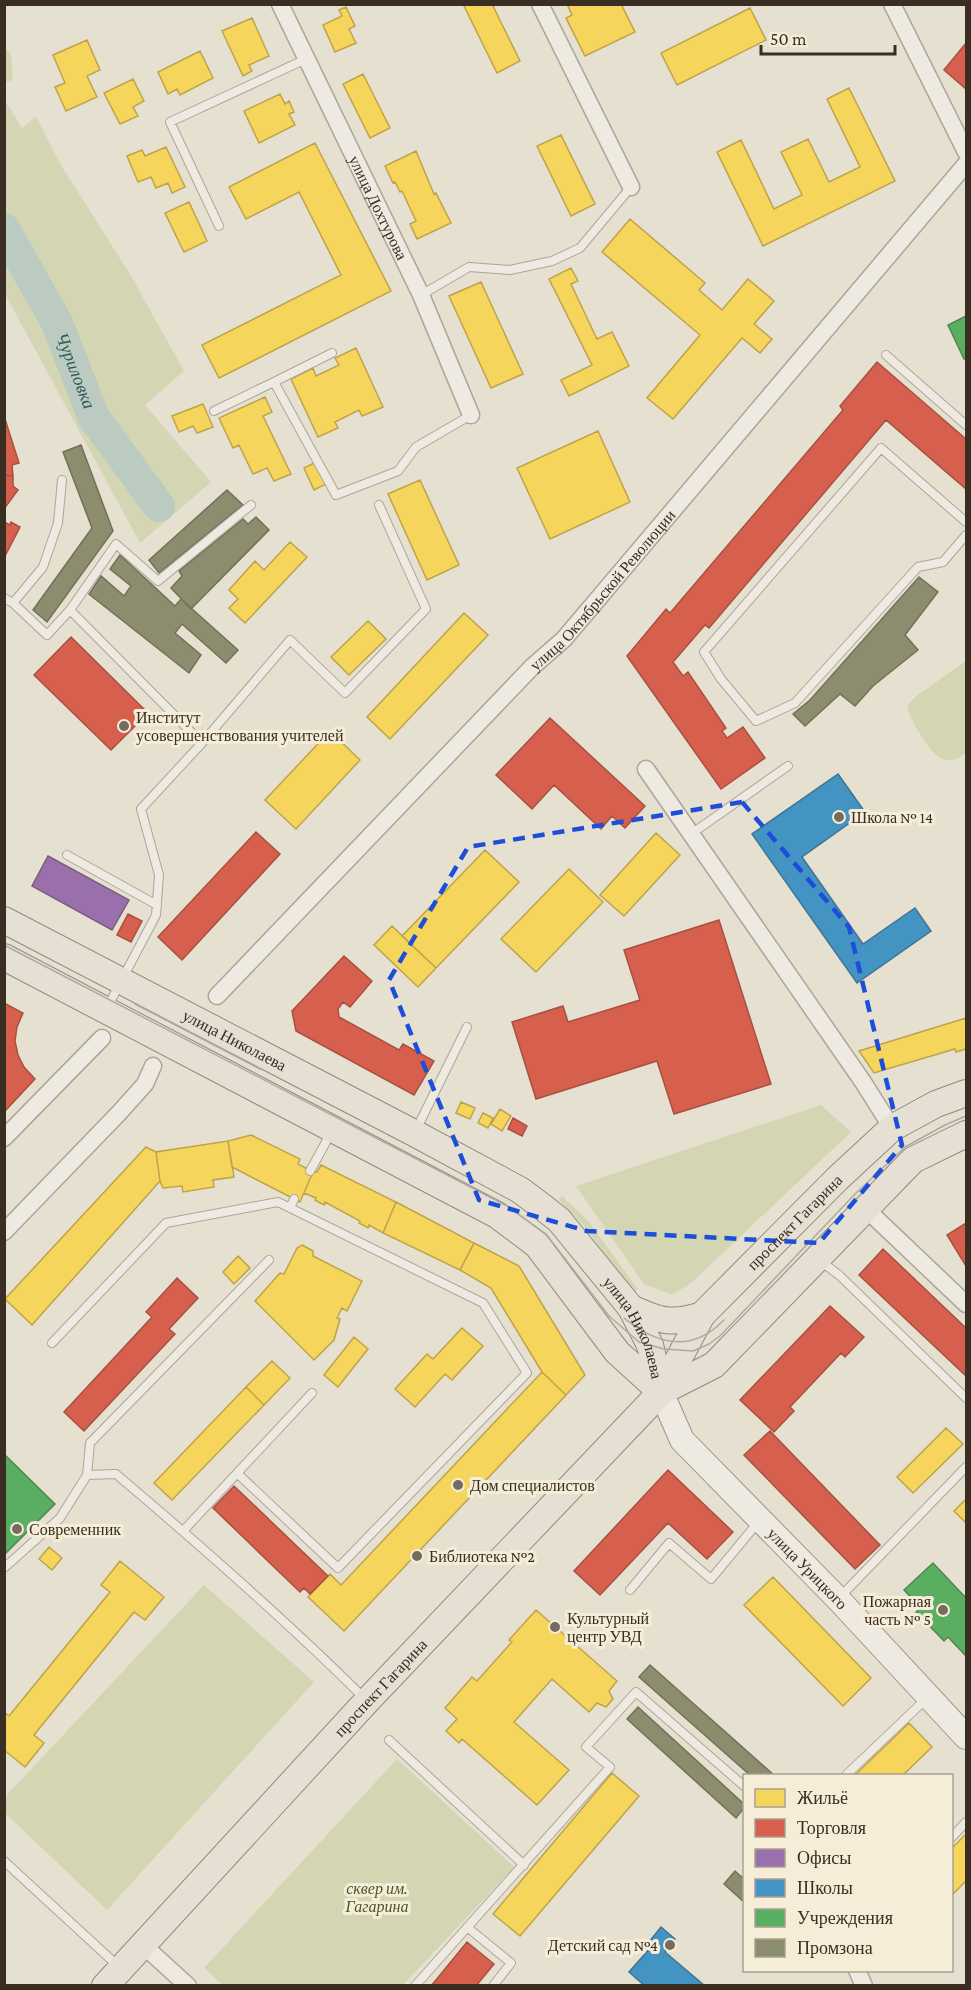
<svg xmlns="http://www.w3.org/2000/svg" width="971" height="1990" font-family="'Crimson Pro',serif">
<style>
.green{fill:#d4d5b3}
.homes{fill:#f6d55c;stroke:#bea34a;stroke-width:1.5}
.shops{fill:#d6604d;stroke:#a75140;stroke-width:1.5}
.offices{fill:#9970ab;stroke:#7c5c82;stroke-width:1.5}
.schools{fill:#4393c3;stroke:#407492;stroke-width:1.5}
.public{fill:#5aae61;stroke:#50874e;stroke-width:1.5}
.industry{fill:#8c8c6e;stroke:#737057;stroke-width:1.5}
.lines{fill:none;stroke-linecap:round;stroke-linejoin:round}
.river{stroke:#bbcbc1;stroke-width:32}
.lane-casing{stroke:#aca599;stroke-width:10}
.street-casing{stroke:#aca599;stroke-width:19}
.secondary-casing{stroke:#9b9489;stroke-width:26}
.primary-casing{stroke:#918a80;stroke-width:28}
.lane{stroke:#eeeae2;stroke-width:8}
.street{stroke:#eeeae2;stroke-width:16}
.secondary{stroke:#eeeae2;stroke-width:24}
.primary{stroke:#e5e0d3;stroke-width:26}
.tram{stroke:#adaaa2;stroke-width:1.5}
.marked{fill:none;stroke:#1d4ed8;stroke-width:4.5;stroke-dasharray:12 8;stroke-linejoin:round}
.poi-dot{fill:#766c5e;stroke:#f5edd8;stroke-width:2}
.labels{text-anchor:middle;stroke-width:6;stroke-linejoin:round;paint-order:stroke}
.street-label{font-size:16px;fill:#3a2d21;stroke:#f5edd8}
.poi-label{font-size:16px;fill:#3a2d21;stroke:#f5edd8;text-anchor:start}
.park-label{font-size:16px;font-style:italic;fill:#4a5628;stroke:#f5edd8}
.water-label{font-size:18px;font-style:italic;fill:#305a57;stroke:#f5edd8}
</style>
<rect width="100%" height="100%" fill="#e6e0d0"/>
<path class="green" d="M5,47L11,55L13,80L5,82Z
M4,99L22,128L36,117L61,165L131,276L184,371L145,405L211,482L140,543L5,294Z
M966,661V753C960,757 953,762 945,760C931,757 910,720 907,706L915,697Z
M821,1105L851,1132L691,1283L672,1295L644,1284L576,1186Z
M562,1196L589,1222L638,1289L632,1293L585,1227L559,1200Z
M204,1585L314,1682L107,1910L5,1813V1797Z
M397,1759L514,1867L403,1985H223L204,1968Z"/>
<path class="homes" d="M463,4H492L520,61L497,73Z
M567,4H621L635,32L585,56L566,18L572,15Z
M346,7L355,26L349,29L356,43L335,52L323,25L342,16L339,10Z
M750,8L766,40L677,85L661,53Z
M252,18L269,56L249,65L252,71L243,76L222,31Z
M87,40L100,70L87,76L97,97L66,111L55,87L65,83L53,55Z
M200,51L213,78L180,95L177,89L168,94L158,72Z
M363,74L390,128L370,138L343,84Z
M133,79L144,101L133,107L138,116L120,124L104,93Z
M849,88L895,181L763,246L717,152L741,140L774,209L802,195L781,152L808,139L829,182L860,167L827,99Z
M280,94L285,104L289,101L294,112L289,114L295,125L259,143L244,111Z
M561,135L595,204L571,216L537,146Z
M315,143L391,291L219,378L202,345L341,275L299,192L246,219L229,187Z
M166,147L185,187L172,193L168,183L156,188L151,177L138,182L127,156L142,150L145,156Z
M416,151L434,194L436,193L451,223L417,239L410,224L416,221L402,191L400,192L395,182L393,183L385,166Z
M189,202L207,241L184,252L165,213Z
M630,219L705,283L699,290L722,310L748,279L774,301L754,324L772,339L760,353L742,338L673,419L647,398L700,335L602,252Z
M571,268L578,281L571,284L597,339L612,332L629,366L569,396L561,380L592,365L549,279Z
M481,282L523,374L491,388L449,296Z
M356,348L383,407L362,416L359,410L335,422L338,428L318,437L291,379L313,368L316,376L339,365L335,358Z
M265,397L272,412L263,416L291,474L274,481L267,468L253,474L239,445L233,448L219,418Z
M203,404L213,427L197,433L193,426L179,432L172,416Z
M598,431L630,502L550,539L517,468Z
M316,462L326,484L314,490L304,468Z
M420,480L459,565L427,580L388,494Z
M290,542L307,557L245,623L229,608L238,599L229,590L255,561L264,570Z
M464,613L488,635L390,739L367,717Z
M368,621L386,639L349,675L331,657Z
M330,731L360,760L296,829L265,800Z
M656,833L680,855L624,916L600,895Z
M485,850L519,882L436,968L402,936Z
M569,869L603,902L536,972L501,939Z
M392,926L436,968L418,987L374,945Z
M966,1018V1049L956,1052L955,1049L874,1073L859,1051Z
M461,1102L475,1108L470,1119L456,1113Z
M500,1109L511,1116L502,1131L491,1124Z
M483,1113L493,1118L488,1128L478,1123Z
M251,1135L300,1159L298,1164L313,1172L300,1202L232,1167L228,1141Z
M228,1141L234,1177L213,1180L214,1187L183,1192L182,1186L163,1188L160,1181L156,1152Z
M146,1147L156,1152L160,1181L32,1325L5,1299Z
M321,1165L396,1202L383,1233L369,1225L368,1228L359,1223L360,1221L325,1202L324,1205L315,1200L316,1198L304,1193L313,1172H317Z
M396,1202L474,1243L460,1270L383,1233Z
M474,1243L519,1266L585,1375L566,1395L542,1372L491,1288L460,1270Z
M302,1245L313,1251V1256L362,1281L347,1311L342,1308L337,1318L340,1319L334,1340L314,1360L255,1301L280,1273L284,1274L297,1248Z
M238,1256L250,1268L234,1284L223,1272Z
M462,1328L483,1346L452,1380L445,1374L415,1407L395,1389L427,1354L433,1359Z
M354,1337L368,1349L338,1387L324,1375Z
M272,1361L290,1378L264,1405L246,1387Z
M542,1372L566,1395L344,1631L308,1597L330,1574L341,1585Z
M246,1387L264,1405L172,1500L154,1483Z
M946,1428L963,1444L913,1493L897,1477Z
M966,1499V1523L954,1511Z
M49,1547L62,1558L52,1570L39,1559Z
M120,1561L164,1597L145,1620L134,1612L34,1735L44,1743L25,1767L4,1750V1712L9,1716L110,1592L101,1585Z
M773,1577L871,1678L843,1706L744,1605Z
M536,1610L617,1681L609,1691L613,1699L606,1707L597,1703L589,1712L552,1679L514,1722L569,1770L537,1805L462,1739L459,1743L446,1731L457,1719L445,1708L472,1677L477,1681L512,1642L509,1640Z
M909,1723L932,1747L902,1776H854Z
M612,1773L639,1796L520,1936L493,1914Z
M966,1834V1881L952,1895V1848Z"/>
<path class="shops" d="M966,43V89L944,70Z
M877,362L966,439V489L886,420L709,628L705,625L673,662L683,676L688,672L726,728L722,731L727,738L743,727L765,758L721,789L627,656L666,609L670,613L843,410L840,406Z
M4,416L19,463L12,465L13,476L4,475Z
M4,475L13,476V486L18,490L4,509Z
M4,522L10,525L11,522L20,527L5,556Z
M71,637L148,713L111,750L34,675Z
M550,718L645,806L625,828L612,816L601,829L554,785L532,809L496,775Z
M256,832L280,854L182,960L158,937Z
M128,914L142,921L131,942L117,935Z
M719,920L771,1084L674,1114L657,1061L536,1099L512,1022L563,1006L568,1022L640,1000L624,950Z
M344,956L372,981L350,1007L343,1002L338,1009L339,1017L399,1050L403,1044L434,1061L414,1095L296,1031L292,1011Z
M4,1003L23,1013L17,1027L15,1041L18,1055L24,1067L35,1079L4,1112Z
M513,1118L527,1126L522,1136L508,1129Z
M966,1223V1266L947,1235Z
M883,1249L966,1328V1376L859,1275Z
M177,1278L198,1298L169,1329L175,1334L84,1431L64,1412L152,1317L146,1312Z
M830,1306L864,1337L845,1357L841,1353L790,1407L794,1411L774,1432L740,1400Z
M770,1431L880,1545L855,1569L744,1455Z
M668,1470L733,1532L707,1559L668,1523L600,1595L574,1571Z
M234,1486L328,1576L310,1594L304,1588L300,1592L213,1508Z
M467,1942L494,1964L476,1986H431Z"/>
<path class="offices" d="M48,856L129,900L112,930L32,886Z"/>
<path class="schools" d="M838,774L865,812L802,857L863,944L915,908L931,931L857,983L752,834Z
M661,1927L675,1939L665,1952L705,1986H645L629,1972L652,1946L648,1943Z"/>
<path class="public" d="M966,316V358L964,359L948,325Z
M4,1454L55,1504L5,1554H4Z
M933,1563L966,1598V1656L948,1637L944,1641L916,1612L921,1608L904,1590Z"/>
<path class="industry" d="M81,445L113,531L47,622L33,610L92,528L63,452Z
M227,490L243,505L159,573L149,560Z
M256,517L269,530L191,609L171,588L182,576L179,571L243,519L248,524Z
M120,555L175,606L181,599L238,650L226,663L182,624L175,633L201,655L189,673L89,594L101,576L124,596L131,586L110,569Z
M919,577L938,592L905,635L918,650L873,686L855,706L840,694L805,726L793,714L810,700Z
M650,1665L775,1776H751L639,1677Z
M638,1707L744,1804V1808L736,1818L627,1719Z
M735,1871L744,1879V1902L724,1884Z"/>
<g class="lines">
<path class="river" id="s1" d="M4,229L57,323L94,418L159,506"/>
<g class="lane-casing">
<path id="lane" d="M219,226L170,122L306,59
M421,295L469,267L510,270L552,261L580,248L631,187
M332,353L274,382L336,495L398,471L416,447L471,415
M886,355L966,425
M214,411L274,382
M966,522L881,448L704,652L721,679L756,721L795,703L918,567L943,562L966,535
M4,598L13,603L47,635L70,610L202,743L141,809L159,875L156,915L107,1008
M13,603L43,567L58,523L62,480
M70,610L116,544L158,581L251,505
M202,743L290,640L345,693L426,609L379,505
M691,834L788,766
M67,855L157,905
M416,1130L467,1027
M310,1171L332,1131
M290,1208L294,1199
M819,1260L839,1275L966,1398
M52,1343L166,1223L278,1202L483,1303L527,1373L338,1568L238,1474
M87,1475L116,1474C201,1546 286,1620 365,1699
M183,1531L312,1393
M4,1568L60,1518L87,1475L90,1443L269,1260
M630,1590L669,1543L711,1579L760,1520
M840,1597L966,1467
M389,1740L524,1865
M845,1776L926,1699
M952,1837L966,1822
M4,1861L118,1966
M467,1927L511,1963L493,1986
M415,1986L610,1767L586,1747L636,1692L744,1786"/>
</g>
<g class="street-casing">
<g id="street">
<path id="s2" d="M280,4L421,295L471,415"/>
<path d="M540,4L631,187"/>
<path d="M892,4L966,152"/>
<path d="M646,769L863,1082L892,1128"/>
<path id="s3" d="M217,996L532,667L564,639L966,164"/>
<path d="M4,1138L102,1038"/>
<path d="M865,1208L966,1304"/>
<path d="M4,1232L119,1113L145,1084L153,1066"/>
<path d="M143,1945L188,1986"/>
<path d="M857,1970L864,1986"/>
</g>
</g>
<g class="secondary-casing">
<g id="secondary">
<path id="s4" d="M661,1392L682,1440L838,1599L966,1737"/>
</g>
</g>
<g class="primary-casing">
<g id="primary">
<path id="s5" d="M4,920L414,1133L520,1190L544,1208L559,1220L631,1308L650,1345L661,1392"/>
<path d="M4,957L497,1215L537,1245L617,1352L661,1392"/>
<path d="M631,1308C660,1321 671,1325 702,1315"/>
<path d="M661,1392L714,1365L913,1160L966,1134"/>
<path id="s6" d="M105,1986L367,1701L661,1392L702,1315L837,1179L892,1128L936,1104L966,1093"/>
</g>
</g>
<use href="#lane" class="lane"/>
<use href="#street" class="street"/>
<use href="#secondary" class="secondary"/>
<use href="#primary" class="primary"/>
<path class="tram" d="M4,945L507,1206L546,1234L609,1316L639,1342L664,1349L693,1351L709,1344L720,1336L855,1194L905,1147L945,1125L966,1116
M135,1004L260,1069
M624,1318C657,1345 692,1353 724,1320"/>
</g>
<path class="marked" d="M742,802L849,927L902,1145L819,1243L587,1231L479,1200L389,980L468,847Z"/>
<g class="poi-dot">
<circle cx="124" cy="726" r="6"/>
<circle cx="839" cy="817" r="6"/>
<circle cx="458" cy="1485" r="6"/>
<circle cx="17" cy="1529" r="6"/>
<circle cx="417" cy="1556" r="6"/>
<circle cx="943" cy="1610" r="6"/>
<circle cx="555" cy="1627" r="6"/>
<circle cx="670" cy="1945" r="6"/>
</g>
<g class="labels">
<g class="street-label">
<text dy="6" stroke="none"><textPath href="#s2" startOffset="226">улица Дохтурова</textPath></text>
<text dy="6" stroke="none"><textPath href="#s3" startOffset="560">улица Октябрьской Революции</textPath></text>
<text dy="6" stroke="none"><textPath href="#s5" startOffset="260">улица Николаева</textPath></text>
<text dy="6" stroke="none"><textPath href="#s6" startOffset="1032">проспект Гагарина</textPath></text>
<text dy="6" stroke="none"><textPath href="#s5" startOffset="764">улица Николаева</textPath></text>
<text dy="6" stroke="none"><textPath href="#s4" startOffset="232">улица Урицкого</textPath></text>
<text dy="6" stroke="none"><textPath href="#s6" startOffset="406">проспект Гагарина</textPath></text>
</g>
<g class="poi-label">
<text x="136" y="723">Институт<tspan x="136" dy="18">усовершенствования учителей</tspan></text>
<text x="851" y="823">Школа № 14</text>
<text x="470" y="1491">Дом специалистов</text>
<text x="29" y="1535">Современник</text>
<text x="429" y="1562">Библиотека №2</text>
<text x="931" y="1607" text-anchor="end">Пожарная<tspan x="931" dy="18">часть № 5</tspan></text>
<text x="567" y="1624">Культурный<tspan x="567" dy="18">центр УВД</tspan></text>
<text x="658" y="1951" text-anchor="end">Детский сад №4</text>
</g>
<g class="park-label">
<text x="377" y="1894">сквер им.<tspan x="377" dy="18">Гагарина</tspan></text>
</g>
<g class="water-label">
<text dy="6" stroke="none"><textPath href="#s1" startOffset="159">Чуриловка</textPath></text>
</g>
</g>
<rect width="971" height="1990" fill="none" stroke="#3a2d21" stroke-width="12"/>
<rect x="743" y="1774" width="210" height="198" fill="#f5edd8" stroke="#aaa08f" stroke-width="1.5"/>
<rect x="755" y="1789" width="30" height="18" fill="#f6d55c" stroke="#aaa08f" stroke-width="1.5"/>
<text x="797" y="1804" font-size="18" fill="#3a2d21">Жильё</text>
<rect x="755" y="1819" width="30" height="18" fill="#d6604d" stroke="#aaa08f" stroke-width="1.5"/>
<text x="797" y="1834" font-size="18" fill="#3a2d21">Торговля</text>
<rect x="755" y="1849" width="30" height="18" fill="#9970ab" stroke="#aaa08f" stroke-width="1.5"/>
<text x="797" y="1864" font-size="18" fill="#3a2d21">Офисы</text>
<rect x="755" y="1879" width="30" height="18" fill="#4393c3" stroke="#aaa08f" stroke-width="1.5"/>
<text x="797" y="1894" font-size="18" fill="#3a2d21">Школы</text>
<rect x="755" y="1909" width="30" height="18" fill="#5aae61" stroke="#aaa08f" stroke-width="1.5"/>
<text x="797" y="1924" font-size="18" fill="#3a2d21">Учреждения</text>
<rect x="755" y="1939" width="30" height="18" fill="#8c8c6e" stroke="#aaa08f" stroke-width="1.5"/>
<text x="797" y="1954" font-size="18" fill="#3a2d21">Промзона</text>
<path d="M761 45v9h134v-9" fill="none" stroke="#3a2d21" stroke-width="3"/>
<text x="770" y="45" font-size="18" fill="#3a2d21" stroke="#f5edd8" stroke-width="4.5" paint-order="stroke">50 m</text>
</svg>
